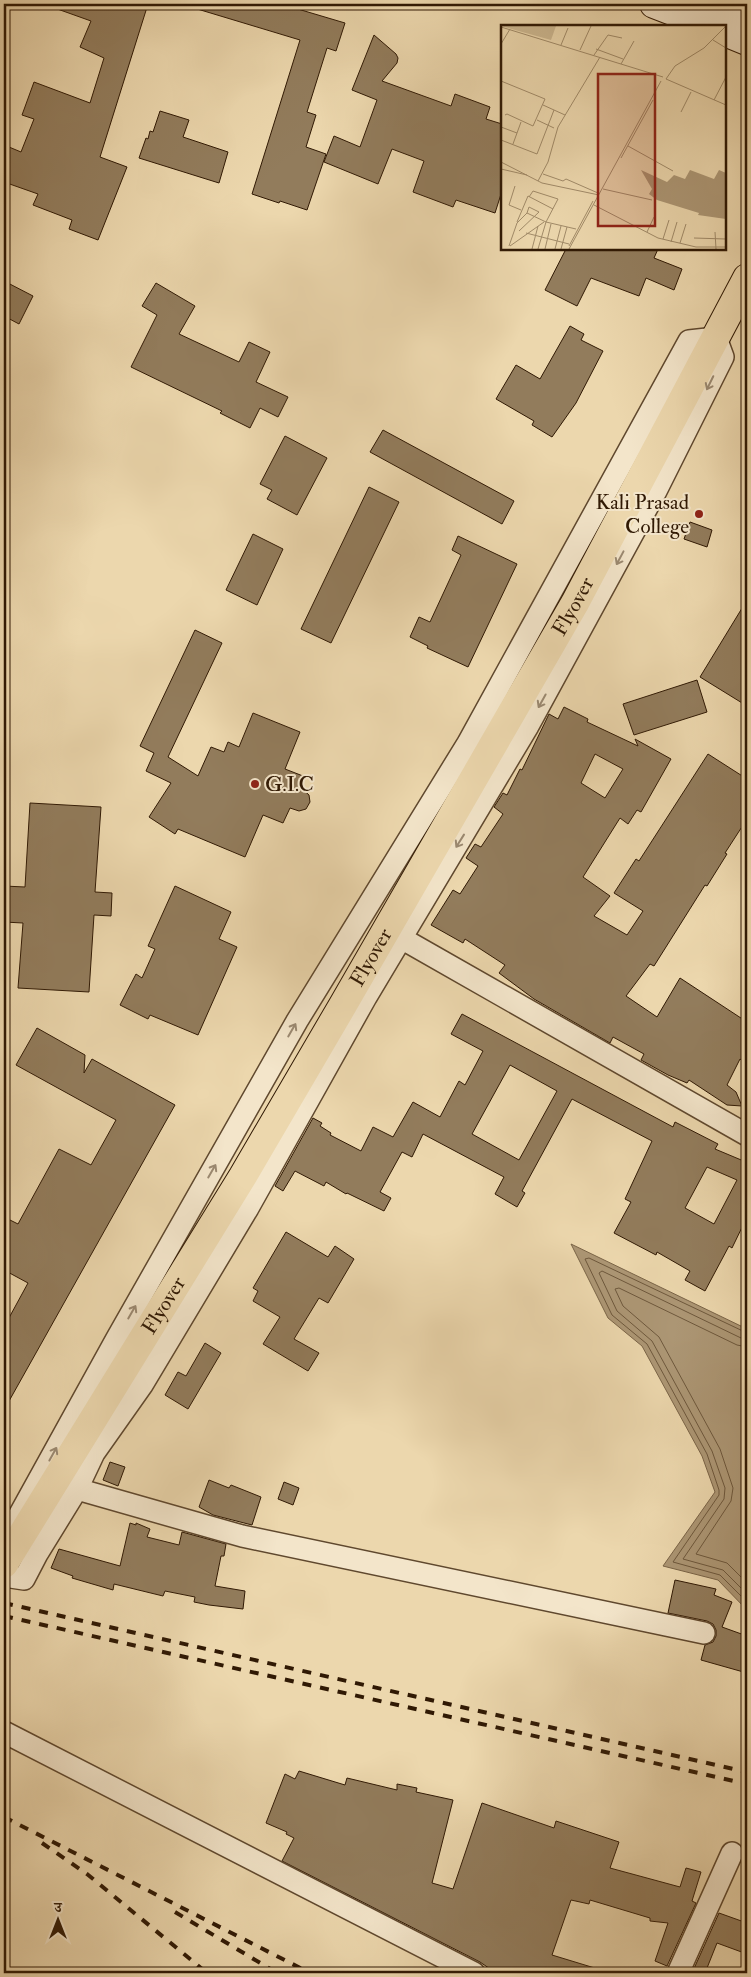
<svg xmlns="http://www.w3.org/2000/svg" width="751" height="1977" font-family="'IM FELL Double Pica','Noto Serif Devanagari',serif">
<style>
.water{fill:#ac9674;stroke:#7a6447}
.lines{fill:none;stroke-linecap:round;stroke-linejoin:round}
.shore{stroke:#6e583c;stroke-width:1}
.building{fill:#927c5c;stroke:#301904;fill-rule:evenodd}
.minor-casing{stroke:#5f482e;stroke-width:24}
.secondary-casing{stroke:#301904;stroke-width:30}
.primary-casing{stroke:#301904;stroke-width:30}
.minor{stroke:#f3e5ca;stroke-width:21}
.secondary{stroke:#f3e5ca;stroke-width:28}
.primary{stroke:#ecd7ad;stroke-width:28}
.rail{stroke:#301904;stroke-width:4;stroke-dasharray:9 9;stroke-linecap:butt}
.oneway{stroke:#9b8971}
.poi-dot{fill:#8f2418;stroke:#f3e5ca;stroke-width:2}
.labels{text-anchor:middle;stroke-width:4;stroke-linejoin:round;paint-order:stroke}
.poi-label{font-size:21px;fill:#301904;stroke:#f3e5ca;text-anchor:end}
.street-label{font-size:21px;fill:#301904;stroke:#f3e5ca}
.inset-road{fill:none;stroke:#a18b69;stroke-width:1}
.view{fill:#8f2418;fill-opacity:0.15;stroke:#8f2418;stroke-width:2.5}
.inset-edge{fill:none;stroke:#301904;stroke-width:2.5}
</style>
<rect width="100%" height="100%" fill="#ecd7ad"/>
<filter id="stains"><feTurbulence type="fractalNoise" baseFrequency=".004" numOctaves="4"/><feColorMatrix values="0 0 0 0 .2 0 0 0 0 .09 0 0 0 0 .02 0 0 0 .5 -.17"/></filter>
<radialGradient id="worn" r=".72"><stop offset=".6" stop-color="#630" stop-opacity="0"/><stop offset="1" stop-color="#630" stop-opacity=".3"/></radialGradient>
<path class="water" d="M571,1244L747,1329V1610L718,1580L663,1566L715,1492L702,1456L642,1346L608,1318Z"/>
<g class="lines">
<path class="shore" d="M747,1333L589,1258L585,1259L612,1315L647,1344L707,1454L719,1490V1495L673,1562L720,1575L747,1602
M747,1339L741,1338L602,1271L599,1273L617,1311L652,1341L712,1451L725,1488L724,1499L683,1559L723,1570L747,1594
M747,1347L737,1345L619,1288L615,1289L623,1306L659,1337L720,1449L733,1488L731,1501L696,1554L727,1563L747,1583"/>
</g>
<path class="building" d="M50,4H148L100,157L127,167L98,240L69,229L72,220L33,205L38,194L4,182V162L9,147L21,152L34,119L22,115L34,82L90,103L104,58L80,47L91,21L49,6Z
M195,4H281L345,23L336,51L327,48L307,112L316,115L306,147L326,154L307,210L280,201L279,203L252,194L300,40L194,8Z
M374,35L396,54L398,58L397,63L382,81L451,106L455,94L490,107L486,119L502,124V191L495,213L456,200L453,207L413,192L424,161L392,149L378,184L324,162L334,136L360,147L377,100L352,90Z
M160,111L189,120L183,137L228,152L219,183L139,158L146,138L148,139L150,131L153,132Z
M566,249H658L654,258L682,269L674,290L646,278L639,296L591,278L577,306L545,290Z
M4,281L33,296L19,324L4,316Z
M156,283L195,306L179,334L239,362L249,342L270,352L256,382L288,397L278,417L260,408L250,428L220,413L222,411L131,367L157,315L142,306Z
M570,326L584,334L581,340L603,351L576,403L552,437L532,425L534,421L496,399L516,365L540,379Z
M383,430L514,501L502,524L370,452Z
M285,436L327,458L297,515L267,499L272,490L260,484Z
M369,487L399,502L331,643L301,629Z
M690,522L712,530L707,547L684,539Z
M253,534L283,549L257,605L226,590Z
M458,536L517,564L468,667L427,648L428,646L410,637L419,617L430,622L461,555L452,550Z
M747,600V706L700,677Z
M195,630L222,643L168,757L198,776L211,747L224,752L228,742L239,747L253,713L300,732L285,769L303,776L299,786L309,795L310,802L306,809L299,811L290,808L283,823L263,815L245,857L178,829L175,834L149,817L171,783L146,771L154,753L140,746Z
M697,680L707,712L634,735L623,704Z
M564,707L588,719L587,722L638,746L635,739L671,759L641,812L637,810L628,824L620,818L583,877L610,896L594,916L627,935L643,911L614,893L636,859L639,861L708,754L747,779V819L725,853L727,854L707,886L705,885L654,966L650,964L626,996L657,1017L680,978L747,1022V1064L740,1059L727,1085L736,1092L742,1106L727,1105L689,1080L687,1083L668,1075L641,1060L644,1054L613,1037L610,1043L534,999L499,973L505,965L465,939L463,943L431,925L453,890L460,894L478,866L466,858L475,844L481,847L503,814L494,807L503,793L507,795L520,769L522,770L549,714L558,719ZM595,754L623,769L605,798L581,783Z
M30,803L101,807L95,892L112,893L111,916L94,915L89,992L18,988L23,923L4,922V886L25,887Z
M175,886L231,912L219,939L237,947L198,1035L150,1015L148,1019L120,1005L136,974L142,978L155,949L148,946Z
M462,1014L673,1127L675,1122L718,1144L715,1149L746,1162L747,1159V1217L732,1248L729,1246L705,1291L685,1280L690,1271L657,1252L656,1255L614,1233L631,1202L625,1199L652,1141L572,1099L522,1191L525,1193L517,1207L495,1194L504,1177L423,1134L412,1157L402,1152L380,1192L391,1198L384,1211L347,1193L346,1194L326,1182L324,1186L295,1171L283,1191L275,1186L313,1118L322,1123L320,1126L331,1133L330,1135L361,1151L373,1127L393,1137L413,1102L440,1117L459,1081L465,1085L483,1051L451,1034ZM510,1065L557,1091L519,1160L472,1134ZM707,1167L737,1180L714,1224L685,1208Z
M37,1028L85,1055L84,1073L92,1059L175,1105L4,1410V1327L28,1283L4,1270V1217L18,1224L59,1149L91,1165L116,1120L16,1065Z
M286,1232L328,1257L335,1246L354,1259L328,1303L319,1298L294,1339L319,1353L308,1371L263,1344L280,1317L253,1301L258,1291L253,1288Z
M205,1343L221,1353L188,1409L165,1395L178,1372L186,1376Z
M110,1462L125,1467L118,1486L103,1480Z
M209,1480L229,1488L231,1485L261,1497L252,1525L213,1515L199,1507Z
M284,1482L299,1488L293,1505L278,1499Z
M130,1523L136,1525V1523L150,1529L147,1537L179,1545L182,1532L226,1544L224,1556H221L215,1586L245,1591L243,1609L209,1605L194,1602L195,1597L165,1591L163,1596L114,1584L113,1590L72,1578L73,1576L51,1568L59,1549L120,1566Z
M675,1580L716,1589L714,1595L732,1602L722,1627L747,1636V1673L701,1660L705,1645L713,1642L716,1636V1630L713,1624L707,1621L668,1613Z
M299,1771L345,1785L347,1778L397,1790V1784L417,1788L416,1792L453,1800L432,1883L453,1889L482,1803L554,1828L556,1821L619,1842L610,1868L680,1887L686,1868L701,1872L692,1901L696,1903L667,1966L655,1961L668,1923L650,1921V1918L590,1900L589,1904L571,1900L552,1955L598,1969V1973H496L480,1962L282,1861L294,1838L286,1834L287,1832L266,1823L285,1774L295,1779Z
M719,1913L747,1923V1954L717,1943L705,1973H692Z"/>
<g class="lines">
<g class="minor-casing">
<path id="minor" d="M401,938L747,1135
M77,1489L242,1536L704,1633
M4,1576L24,1579L37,1554L77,1489L94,1453L142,1385L248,1208L366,997L528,726L656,491L723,357L716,338L689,341L468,743L297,1021L116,1340L16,1521
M4,1732L474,1973
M678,1973L732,1853"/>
</g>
<g class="secondary-casing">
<path id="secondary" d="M654,4L711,26
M721,4L747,13
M725,32L747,41"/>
</g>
<g class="primary-casing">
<g id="primary">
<path id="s1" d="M4,1564L243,1176L343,1005L575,603L747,278"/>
</g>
</g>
<use href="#minor" class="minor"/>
<use href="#secondary" class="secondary"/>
<use href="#primary" class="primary"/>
<path class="rail" d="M4,1603L747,1772
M4,1616L747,1784
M4,1817L310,1973
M42,1843L87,1874L207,1973
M175,1912L277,1973"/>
</g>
<defs><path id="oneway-shaft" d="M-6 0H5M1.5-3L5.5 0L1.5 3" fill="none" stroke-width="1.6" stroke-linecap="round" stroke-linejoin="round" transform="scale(1.25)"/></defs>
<g class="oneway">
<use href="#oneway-shaft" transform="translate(710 383) rotate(116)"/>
<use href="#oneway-shaft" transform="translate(620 558) rotate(118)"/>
<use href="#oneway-shaft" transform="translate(542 701) rotate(119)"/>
<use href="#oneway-shaft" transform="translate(460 841) rotate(122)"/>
<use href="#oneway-shaft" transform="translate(292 1030) rotate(-60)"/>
<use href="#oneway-shaft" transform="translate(212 1171) rotate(-60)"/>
<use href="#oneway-shaft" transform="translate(132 1312) rotate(-60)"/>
<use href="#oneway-shaft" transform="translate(53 1454) rotate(-61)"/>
</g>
<g class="poi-dot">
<circle cx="699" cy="514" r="5"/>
<circle cx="255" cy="784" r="5"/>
</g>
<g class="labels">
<g class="poi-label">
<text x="689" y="509">Kali Prasad<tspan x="689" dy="24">College</tspan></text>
<text x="265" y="791" text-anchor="start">G.I.C</text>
</g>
<g class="street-label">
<text dy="7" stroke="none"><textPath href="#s1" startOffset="1114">Flyover</textPath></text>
<text dy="7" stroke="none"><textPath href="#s1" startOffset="709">Flyover</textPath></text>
<text dy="7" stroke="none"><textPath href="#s1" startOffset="304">Flyover</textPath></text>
</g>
</g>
<g transform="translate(501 25)">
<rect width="225" height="225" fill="#ecd7ad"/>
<path d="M0,1H55L50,15Z" fill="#ccb790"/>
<path d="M140,145L166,157L173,150L184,154L189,145L213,154L218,145L225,148V194L197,190L198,188L156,175L148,169L151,164Z" fill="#ac9674"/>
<path class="inset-road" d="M225,1L203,23L174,41L165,54L225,80M0,2L162,52M212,15L225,23M0,19L9,4M60,20L67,3M95,24L122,34M79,25L90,1M93,30L107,10L121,13M120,39L133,16M0,56L44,74L32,101L6,89L4,90M213,75L225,52M42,80L64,90M180,87L190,67M36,95L53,103M0,102L16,108M0,115L36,129L53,85M12,119L20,97M127,121L172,146M120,133L152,75M0,137L41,158L98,170M0,144L26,150M42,149L62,156L65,154L97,168M37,156L47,137L57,102L99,32M14,161L8,180L20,185M102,164L151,175M28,172L32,166L57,174L45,197L37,224M93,180L157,213L195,222H225M16,197L27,171L52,184M18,206L38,187L28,182L26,188M146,207L153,192M214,207L215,224M25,208L68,219M193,213L225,214M162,214L168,195M170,217L176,197M179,218L185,199M8,221L16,198L26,188L45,197L75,204M9,221L43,197M68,221L92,176M31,224L37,201M44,224L50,199M54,224L60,201M60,224L66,202M68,224L160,56"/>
<path class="view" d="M97,49H154V201H97Z"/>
<rect width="225" height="225" class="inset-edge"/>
</g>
<rect width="751" height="1977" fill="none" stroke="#ecd7ad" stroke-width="20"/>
<rect x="5" y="5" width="741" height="1967" fill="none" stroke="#301904" stroke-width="2.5"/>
<rect x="10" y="10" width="731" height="1957" fill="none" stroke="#301904"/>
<g transform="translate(58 1920)" stroke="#f3e5ca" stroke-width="4" paint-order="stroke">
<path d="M0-4L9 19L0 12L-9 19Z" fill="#301904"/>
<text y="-8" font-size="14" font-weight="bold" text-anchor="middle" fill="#301904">उ</text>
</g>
<rect width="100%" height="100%" filter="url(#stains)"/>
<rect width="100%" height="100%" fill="url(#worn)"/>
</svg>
